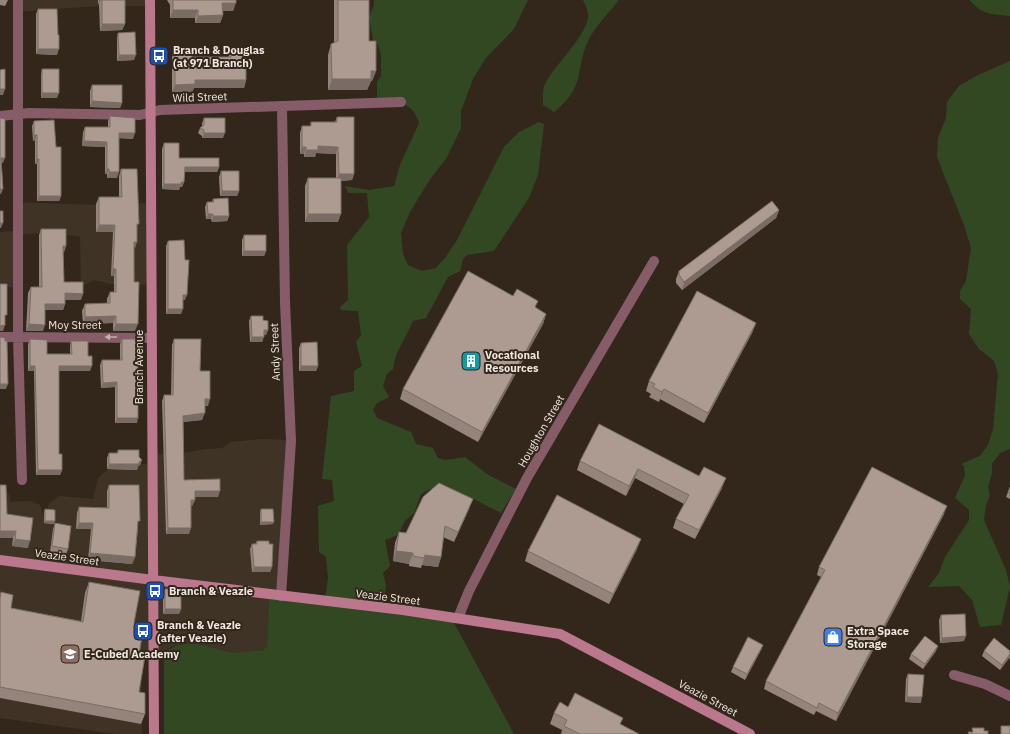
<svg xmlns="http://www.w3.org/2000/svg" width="1010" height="734" font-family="'IBM Plex Sans',sans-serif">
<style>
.commercial{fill:#3e3324}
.education{fill:#403225}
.green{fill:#324822}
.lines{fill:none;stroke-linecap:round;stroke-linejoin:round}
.street{stroke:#875c69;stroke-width:10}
.secondary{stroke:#bb788d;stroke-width:10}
.wall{fill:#95847c}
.shaded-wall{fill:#796c65}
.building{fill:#ad9a90;stroke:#796c65}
.oneway{fill:#c6afb0}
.labels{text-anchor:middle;stroke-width:4;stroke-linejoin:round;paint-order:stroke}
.poi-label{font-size:11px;font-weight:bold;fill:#f0e7e0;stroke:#33271c;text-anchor:start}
.street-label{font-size:11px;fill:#f0e7e0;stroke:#33271c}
</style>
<rect width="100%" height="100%" fill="#33271c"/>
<path class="commercial" d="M13,0H147L146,6H99L13,12Z
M14,202L95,205L147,203V282L145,285L110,284L94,280L81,287L80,237L52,232L16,235L17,287H0V232L14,231Z
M261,439L288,440L277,594L269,596L267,647L263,650L247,652H233L186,643L171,647L164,653L139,654V734H115L0,718V488L9,494L10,502L31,501L40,505L45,520L49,503L60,496L93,499L98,478L107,470L117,464H147L150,453L173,455L206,449L222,448L231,442Z"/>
<path class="education" d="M2,572L133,587L140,594L142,734H127L0,714V584Z"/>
<path class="green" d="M374,0H528L514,29L486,58L473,79L461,111V128L446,159L430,179L410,212L401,233L403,254L408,265L422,271L436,268L445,258L457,240L504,147L519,132L539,122L544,124L538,175L529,198L494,251L467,255L463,259L460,271L448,277L426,318L413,321C406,338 395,351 393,369L387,374L383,386L389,397L377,403L373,410L377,418L411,432L416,444L433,448L438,458L445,460L465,457L487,474L516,489L501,513L472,498L454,499L450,487L430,489L421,494L414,513L405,521L398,535L385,540L390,566L383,573L386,585L384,606L453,621L514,734H164V653C185,635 208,648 232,652C243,653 253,651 263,650L267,647L269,596L325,600L328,578L326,557L319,552L318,506L334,501L332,480L322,479L331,396L354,391V371L362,366L356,342L361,335L358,311L341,310L340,307L348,300L347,245L369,217L367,193H348L345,186L369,190L394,186L400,165L419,123C412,100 397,102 377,102V82L381,76V55L378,45L373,40L369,17L374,5Z
M583,0H619C609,13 597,24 589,39C574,70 587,86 554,112L543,105C543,99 542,90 545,84C553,67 591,31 588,14C588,10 585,4 583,0Z
M969,0H1010V16L991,14L980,10Z
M1010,61V449L1000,453L992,464V473L988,487L990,496L986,505L984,520L1006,570L1010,587L1001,625L980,627L972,600L959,586L928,587L939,573L945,557L969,520V510L955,498L965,475L964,466L961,464L980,456L988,445L993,429L998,374L994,361L979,349L969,334L971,309L960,299V291L966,281L971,248L964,225L937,157L938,138L946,118L947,102L959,86L978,75Z"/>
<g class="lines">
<path class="street" d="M18,0V337L22,480
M0,116L29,113L140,115L160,110L401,102
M0,337L150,338
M281,596L291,441L285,302L282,106
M458,618L469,591L527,478L654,261
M954,675L985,684L1010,696"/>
<path class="secondary" d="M150,0L154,734
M0,560L153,580L403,610L560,634L750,734"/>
</g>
<path class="wall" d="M0,0H8L5,6L0,5Z
M98,0H125V24L122,30L100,31L99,4H98Z
M167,0H236L233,11H223V15L220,23H195V18H170V5Z
M334,0H369V41L376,71L372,81H371L367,90H328V55L331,44L334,43Z
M38,9L57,55L36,54V14Z
M118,33L134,60L117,61V38Z
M175,49L192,57H228L231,51L246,80L244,88H194L192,92H172V57Z
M42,69L57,98H41V75Z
M92,85L122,103L120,108L90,107V91Z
M110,116L133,139L119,138L117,178H107V174H105V147L82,146L83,132L85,127H108V121Z
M337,117L354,174L352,180L341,181L338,222H305V186L308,178H336V154L316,153L315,157H304V154H300V133L302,126H310L311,122H335Z
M204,118L223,138H202V136L198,133L200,128L202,126V123Z
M34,121L56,147L61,196L59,201H37V164H35V140L33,141L32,126Z
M164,143L179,158L219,167L217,172H184V182L182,187H180L179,190L162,189V149Z
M121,169L137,229L134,249L135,331H113V323L83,324L82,311L85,304L107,303V299L110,292H114V276H111L113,232H96V204L99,197H119V176Z
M221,171L239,191L237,196H220L219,177Z
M213,199L229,216L227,221L212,222L211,219H206L205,207L207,202H212Z
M779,210L776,218L682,290L676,283V279L679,271Z
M41,229L66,246L64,252H63L64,282L81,300H65V304L63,310H45L43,331H26L28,293L31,287H39V235Z
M244,235L266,251L264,256H242V240Z
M168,241L185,300H183L181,314H166V246Z
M535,308L546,314L543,324L478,442L400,399L403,389Z
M251,316L263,320L268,330L266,335H264L262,342H250L249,321Z
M756,323L752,333L704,423L660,399L659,402L649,397L651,394L646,391L649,381Z
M30,339L47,354H70V346L71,341L88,356L90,371H59V454L62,470L60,475H36L34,371H28V344Z
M122,339L137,423H115V387L101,388L100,365L102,360H120V344Z
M174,339L200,371L208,406H205L202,420L183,422L184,480L218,497H195V500L192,506H191L189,534H166L162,401L164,395H171L172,345Z
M301,343L318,366L316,371H299V348Z
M118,450L139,457L142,460L140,465L138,466L137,470L107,469V458L109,453H117Z
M580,461L699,476L722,488L695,539L673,528L676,519L684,504L635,478L626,496L577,470Z
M0,485L7,514L28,548L12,546L13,538H0Z
M109,485L138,527L135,557L132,564L88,560L91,529H76L77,513L79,507L107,508V491Z
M1010,487V499L1006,497Z
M45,509L54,524L44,523V512Z
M261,509L273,524L260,525V512Z
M469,509L454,542L443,537L441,557L438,567L422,565L421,568L409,566V564L393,561L395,543L399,532L406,533Z
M944,514L836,721L816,711L814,715L764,689L766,681L821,577L817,575L819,567Z
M55,523L68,549L66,554L50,552L53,529Z
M257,541L269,544L272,567L270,572H252L250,549L252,544H255Z
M637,549L609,604L525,561L528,551Z
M89,582L134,623L139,655V692L145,714L141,724L0,698V596L1,592L11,608L81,621L85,593Z
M165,589L181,609L179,614H163V594Z
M941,615L964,641L940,643L939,620Z
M763,645L761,650L745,680L731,672L733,667Z
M936,651L923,669L909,659L911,654Z
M984,651L1010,657L1000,670L982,656Z
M908,674L921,703L905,702L906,679Z
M568,707L620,724L639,734H561L562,730L550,724L554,713Z"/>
<path class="shaded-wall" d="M99,0H101L99,4H98Z
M222,3H236L233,11H220Z
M173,10H198L195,18H170Z
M223,15L220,23H195L198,16Z
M102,24H125L122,30L100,31Z
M38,49H59L57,55L36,54Z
M119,55H136L134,60L117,61Z
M371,71H376L372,81H371L367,90H328L332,79Z
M195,80H246L244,88H194L192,92H172L175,85Z
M0,89H5L3,95H0Z
M42,93H59L57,98H41Z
M92,101L122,103L120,108L90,107Z
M119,133H135L133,139L117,138Z
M204,133H225L223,138H202Z
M34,135H37L35,140L33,141Z
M84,141L107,142L105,147L82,146Z
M318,146L338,147L336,154L316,153L315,157H304L306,150Z
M302,147H306L304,154H300Z
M1,158H5L3,163H0Z
M37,159H39L37,164H35Z
M185,167H219L217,172H183Z
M107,169H109L107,174H105Z
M109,172H119L117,178H107Z
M339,174H354L352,180L336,181Z
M181,182H184L182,187H180L179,190L162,189L164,184Z
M0,189H3L1,194H0Z
M222,191H239L237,196H220Z
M39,196H61L59,201H37Z
M779,210L776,218L682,290L684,282Z
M208,214H213L211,219H206Z
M308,214H341L338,222H305Z
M213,216H229L227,221L212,222Z
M0,223H3L1,228H0Z
M99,225H115L113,232H96Z
M134,242H137L135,249Z
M63,246H66L64,252H61Z
M244,251H266L264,256H242Z
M113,269H116L114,276H111Z
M65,293L83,294L81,300H63Z
M183,295H187L185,300H181Z
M45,304H65L63,310H43Z
M168,309H183L181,314H166Z
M546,314L543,324L478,442L482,432Z
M116,316L113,323L83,324L85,317Z
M756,323L752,333L704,423L708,413Z
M29,324L45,325L43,331H26Z
M116,324H138L135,331H113Z
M5,325L3,331H0V326Z
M264,330H268L266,335H262Z
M252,337H264L262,342H250Z
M30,366H35L34,371H28Z
M59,366H92L90,371H57Z
M301,366H318L316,371H299Z
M117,382L115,387L101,388L103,383Z
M0,384H8L6,389H0Z
M664,389L660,399L659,402L662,392Z
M205,399H210L208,406H202Z
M205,413L202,420L181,422L183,416Z
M117,418H138L137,423H115Z
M142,460L140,465L138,466L137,470L107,469L109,464L139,462Z
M638,469L635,478L626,496L629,486Z
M38,470H62L60,475H36Z
M726,478L722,488L695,539L699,530Z
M195,491H220L218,497H192Z
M473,499L469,509L454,542L458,532Z
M191,500H195L192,506H189Z
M947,506L944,514L836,721L838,713Z
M45,521H55L54,524L44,523Z
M261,522H274L273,524L260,525Z
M79,523H93L91,529H76Z
M168,528H191L189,534H166Z
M0,531H16L13,538H0Z
M15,539L30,541L28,548L12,546Z
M641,539L637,549L609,604L613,594Z
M396,551L413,553L409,564L393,561Z
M90,553L135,557L132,564L88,560Z
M425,555L441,557L438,567L422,565L424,558Z
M254,567H272L270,572H252Z
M165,609H181L179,614H163Z
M966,636L964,641L940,643L942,638Z
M763,645L761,650L745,680L747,674Z
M938,646L936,651L923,669L925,664Z
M1010,654V657L1000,670L1002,665Z
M907,697H922L921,703L905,702Z"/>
<path class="building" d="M102,0H125V24H102Z
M173,0H236V3H222L223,15L198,16V10H173Z
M338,0H369V41H376V71H371V79H332L331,44L338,41Z
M38,9H57L58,35H59V49H38Z
M135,32L136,55H119L118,33Z
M175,49H192V57H231V51H246V80H195V84L175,85Z
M5,69V89H0V70Z
M42,69H59V93H42Z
M92,85H122V103L92,101Z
M110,116L135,118V133H119V172H109V169H107V142L84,141L85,127H110Z
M337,117H354V174H339L338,147L318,146V150H306V147H302V126H311V122H337Z
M0,118L5,119V158H1L3,189H0Z
M204,118H225V133H204V130L200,128L204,125Z
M54,120L56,147H61V196H39V159H37V135H34V121Z
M164,143H179V158H219V167H185L184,182H181V184H164Z
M121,169H137L139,224H137V242H134V282H139L138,324H116V316L85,317V304L110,303V292H116V269H113L115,225H99V197H122Z
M221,171H239V191H222Z
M308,178H341V214H308Z
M228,198L229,216H213V214H208L207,202H214L213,199Z
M772,201L779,210L684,282L679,275V271Z
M0,211H3V223H0Z
M41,229H66V246H63L64,282H83V294L65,293V304H45V325L29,324L31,287H42Z
M244,235H266V251H244Z
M184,240L185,260H189L187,295H183V309H168V241Z
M468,271L513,296L517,289L538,301L535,307L546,314L482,432L403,389Z
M0,284H7V315H5V325L0,326Z
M697,291L756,323L708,413L664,389L662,392L653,387L655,384L649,381Z
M251,316H263V320L268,321V330H264V337H252Z
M0,337L5,338V341H7L8,384H0Z
M30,339L47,340V354H72L71,341H88V356H92V366H59V454H62V470H38L35,366H30Z
M122,339H138V418H117V382L103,383L102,360H122Z
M174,339H201L200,371H210V399H205V413L183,416L184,480L220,479V491H195V500H191V528H168L164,395H173Z
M317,342L318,366H301V343Z
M599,424L699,476L704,467L726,478L699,530L676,519L689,495L638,469L629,486L580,461Z
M118,450H139V457L142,460L139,462V464H109V453H118Z
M872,467L947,506L838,713L819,703L817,708L766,681L825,570L819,567Z
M439,483L473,499L458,532L445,526L441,557L425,555L424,558L413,556V553L396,551L399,532L406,533L423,497Z
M0,485H6L7,514L33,518L30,541L15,539L16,531H0Z
M109,485H139L140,521H138L135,557L90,553L93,523H79V507L109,508Z
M1010,487V493L1008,492Z
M557,495L641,539L613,594L528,551Z
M45,509L55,510V521H45Z
M261,509H273L274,522H261Z
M55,523L71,526L68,549L52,546Z
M257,541H269V544H273L272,567H254L252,544H257Z
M89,582L140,591L134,623L144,624L139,655L145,656L139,692L145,693V714L0,687V599L1,592L13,595L11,608L83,622Z
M165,589H181V609H165Z
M965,614L966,636L942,638L941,615Z
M925,636L938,646L925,664L911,654Z
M748,637L763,645L747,674L733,667Z
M994,638L1010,651V654L1002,665L984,651Z
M908,674L924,675L922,697H907Z
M575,693L623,718L620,724L639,734H580L564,726L567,720L554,713L560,702L568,707Z
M1001,726H1010V734H1001Z
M972,728H984V731H988V734H969L968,732H973Z"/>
<defs><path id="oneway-solid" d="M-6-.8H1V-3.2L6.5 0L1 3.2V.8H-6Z"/></defs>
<use class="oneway" href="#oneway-solid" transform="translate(111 337) rotate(-180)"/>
<defs>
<g id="bus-square" transform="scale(1)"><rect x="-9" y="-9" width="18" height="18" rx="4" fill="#1a4fb4" stroke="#33271c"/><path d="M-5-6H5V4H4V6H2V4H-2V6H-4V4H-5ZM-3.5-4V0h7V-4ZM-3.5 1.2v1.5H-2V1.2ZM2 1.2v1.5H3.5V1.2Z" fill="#fff"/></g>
<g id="building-square" transform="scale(1)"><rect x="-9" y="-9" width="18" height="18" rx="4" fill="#0f9aa8" stroke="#33271c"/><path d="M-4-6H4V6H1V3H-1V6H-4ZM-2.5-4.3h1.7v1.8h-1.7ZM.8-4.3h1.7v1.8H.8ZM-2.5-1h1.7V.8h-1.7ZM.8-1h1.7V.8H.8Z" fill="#fff"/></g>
<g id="shop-square" transform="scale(1)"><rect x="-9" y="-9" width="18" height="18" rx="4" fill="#3f7fe0" stroke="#33271c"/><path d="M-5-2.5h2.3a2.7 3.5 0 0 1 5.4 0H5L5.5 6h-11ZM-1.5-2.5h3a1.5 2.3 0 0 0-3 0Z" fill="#fff"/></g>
<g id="school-square" transform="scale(1)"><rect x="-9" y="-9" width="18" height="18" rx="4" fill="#8d6e63" stroke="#33271c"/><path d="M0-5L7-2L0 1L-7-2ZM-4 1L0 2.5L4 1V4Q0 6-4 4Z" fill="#fff"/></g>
</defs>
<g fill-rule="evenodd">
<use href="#bus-square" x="159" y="56"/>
<use href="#building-square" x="471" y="361"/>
<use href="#bus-square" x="155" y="591"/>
<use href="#bus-square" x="143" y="631"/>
<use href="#shop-square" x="833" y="637"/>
<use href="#school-square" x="70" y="654"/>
</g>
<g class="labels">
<g class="poi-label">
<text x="173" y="54">Branch &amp; Douglas<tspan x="173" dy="13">(at 971 Branch)</tspan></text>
<text x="485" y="359">Vocational<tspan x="485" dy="13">Resources</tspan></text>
<text x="169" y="595">Branch &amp; Veazie</text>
<text x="157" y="629">Branch &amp; Veazie<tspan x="157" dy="13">(after Veazie)</tspan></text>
<text x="847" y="635">Extra Space<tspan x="847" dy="13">Storage</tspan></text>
<text x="84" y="658">E-Cubed Academy</text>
</g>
<g class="street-label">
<text transform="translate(200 97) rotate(-2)" y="4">Wild Street</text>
<text x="75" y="329">Moy Street</text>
<text transform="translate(275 352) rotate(-92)" y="4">Andy Street</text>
<text transform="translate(139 367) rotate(-90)" y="4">Branch Avenue</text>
<text transform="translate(541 431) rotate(-60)" y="4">Houghton Street</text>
<text transform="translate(67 557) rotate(8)" y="4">Veazie Street</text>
<text transform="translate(388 597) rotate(7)" y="4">Veazie Street</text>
<text transform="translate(708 698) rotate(28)" y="4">Veazie Street</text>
</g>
</g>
</svg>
